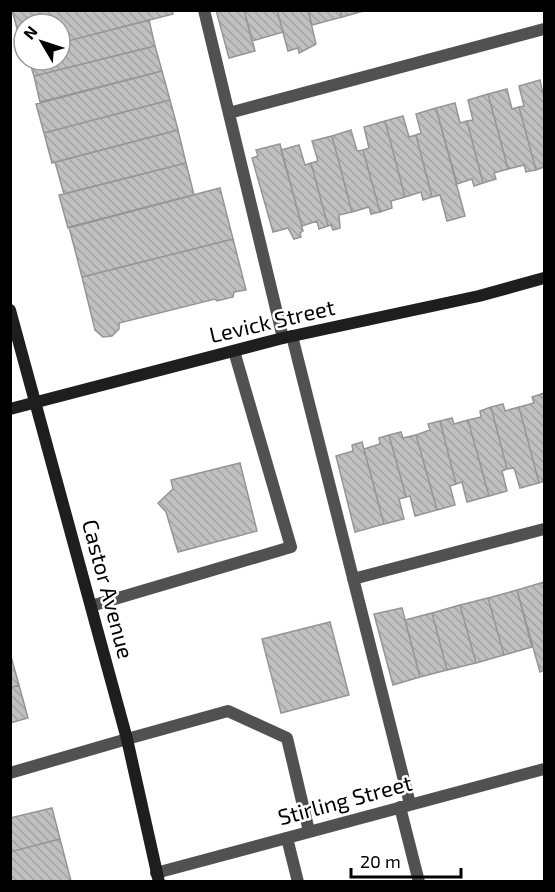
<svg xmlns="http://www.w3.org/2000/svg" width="555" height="892" font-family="'Exo 2',sans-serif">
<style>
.building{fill:url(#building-back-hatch);stroke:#959595;stroke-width:1.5}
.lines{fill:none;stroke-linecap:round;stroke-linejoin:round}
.service{stroke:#515151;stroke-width:12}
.minor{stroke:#515151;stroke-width:12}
.secondary{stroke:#1e1e1e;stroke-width:12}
.labels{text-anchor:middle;stroke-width:5;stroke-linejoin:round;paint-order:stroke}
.street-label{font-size:22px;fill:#000;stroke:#fff}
</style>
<defs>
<pattern id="building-back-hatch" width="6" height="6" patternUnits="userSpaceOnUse" patternTransform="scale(1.5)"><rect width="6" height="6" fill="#c0c0c0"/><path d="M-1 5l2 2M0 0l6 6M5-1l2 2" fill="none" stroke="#a3a3a3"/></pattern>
</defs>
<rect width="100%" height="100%" fill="#fff"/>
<path class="building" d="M12,10H172L173,14L60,43V24H24L23,51Z
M216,10H244L255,51L229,58Z
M244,10H277L283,32L252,41Z
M277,10H308L316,44L299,53L298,48L288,51Z
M308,10H340L342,17L312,25Z
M340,10H367L342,17Z
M149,20L155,46L34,76L29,60H60V43Z
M155,46L162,71L40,102L34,76Z
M162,71L170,100L44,133L36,104Z
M540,80L544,98V167L536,170L519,107L524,106L519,86Z
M507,89L512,109L519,107L536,170L526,172L524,165L508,169L488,94Z
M488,94L508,169L494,173L496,179L483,183L467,121L473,120L468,100Z
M170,100L178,130L52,163L44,133Z
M455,103L460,123L467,121L483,183L474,186L472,179L457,184L436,108Z
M436,108L465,216L447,221L440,195L432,197L416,135L421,133L416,114Z
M403,116L409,137L416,135L432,197L423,200L421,192L405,197L385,121Z
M385,121L405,197L391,201L392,208L380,212L363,150L369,148L364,127Z
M178,130L186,163L64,194L55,162Z
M351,130L357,151L363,150L380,212L371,214L369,207L352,212L332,136Z
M332,136L352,212L339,215L340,228L333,230L331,225L328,226L311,163L318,161L312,141Z
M280,144L303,231L300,233L301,237L294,239L288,228L273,232L252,158L258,156L256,150Z
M299,145L305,165L311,163L328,226L319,229L317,221L302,226L281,150Z
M186,163L194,195L68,228L59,195Z
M220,188L233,239L82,277L69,227Z
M233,239L246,290L234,292L233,297L217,301L215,299L119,323V329L112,336L103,337L95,330L82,277Z
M544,393V481L539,483L519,407L534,403L532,397Z
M503,404L505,411L519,407L539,483L520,488L514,468L507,469L491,407Z
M491,407L507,469L502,471L507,491L489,496L468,420L481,417L480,411Z
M452,418L454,424L468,420L489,496L467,502L462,482L456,484L440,421Z
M440,421L456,484L450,486L455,505L437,510L416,435L430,430L428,424Z
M401,432L403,438L416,435L437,510L415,516L410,496L406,497L389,435Z
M389,435L406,497L399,499L404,519L384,524L364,449L380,444L379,438Z
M362,442L384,524L355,532L336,456L353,451L352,445Z
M240,463L257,531L178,552L166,512L158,503L173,489L171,480Z
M544,582V670L540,672L517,590Z
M517,590L532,647L504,655L488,598Z
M488,598L504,655L476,663L460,605Z
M460,605L476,663L447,670L432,613Z
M402,608L420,677L393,685L374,614Z
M432,613L447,670L420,677L405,620Z
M330,622L349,695L281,713L262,639Z
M10,653L19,685L10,688Z
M19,685L28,718L10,723V688Z
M52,808L60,839L10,852V818Z
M60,839L71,881L10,882V852Z"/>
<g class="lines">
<path class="service" d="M204,10L283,338
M229,113L544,29
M292,336L410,804
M353,579L544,529
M91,606L291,547L234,351
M127,739L228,711L287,738L309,831
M400,807L419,882
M287,838L298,882"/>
<path class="minor" d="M10,773L127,739
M156,873L544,769"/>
<path class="secondary" d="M10,310L127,739L159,882
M10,409L283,338L479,296L544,278"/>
</g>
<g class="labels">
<g class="street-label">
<text transform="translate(272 321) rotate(-13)" y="8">Levick Street</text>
<text transform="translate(108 589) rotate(75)" y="8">Castor Avenue</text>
<text transform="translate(345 800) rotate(-15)" y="8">Stirling Street</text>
</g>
</g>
<rect width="555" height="892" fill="none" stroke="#000000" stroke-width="24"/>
<g transform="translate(42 42) rotate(309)"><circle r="28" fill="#ffffff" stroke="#999999" stroke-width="1.5"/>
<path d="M0-4.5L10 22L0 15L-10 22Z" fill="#000000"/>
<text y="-9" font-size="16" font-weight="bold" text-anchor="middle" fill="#000000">N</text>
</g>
<path d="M351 868v9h110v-9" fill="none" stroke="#000000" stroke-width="3"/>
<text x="360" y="868" font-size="18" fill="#000000" stroke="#ffffff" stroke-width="4.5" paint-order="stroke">20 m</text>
</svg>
